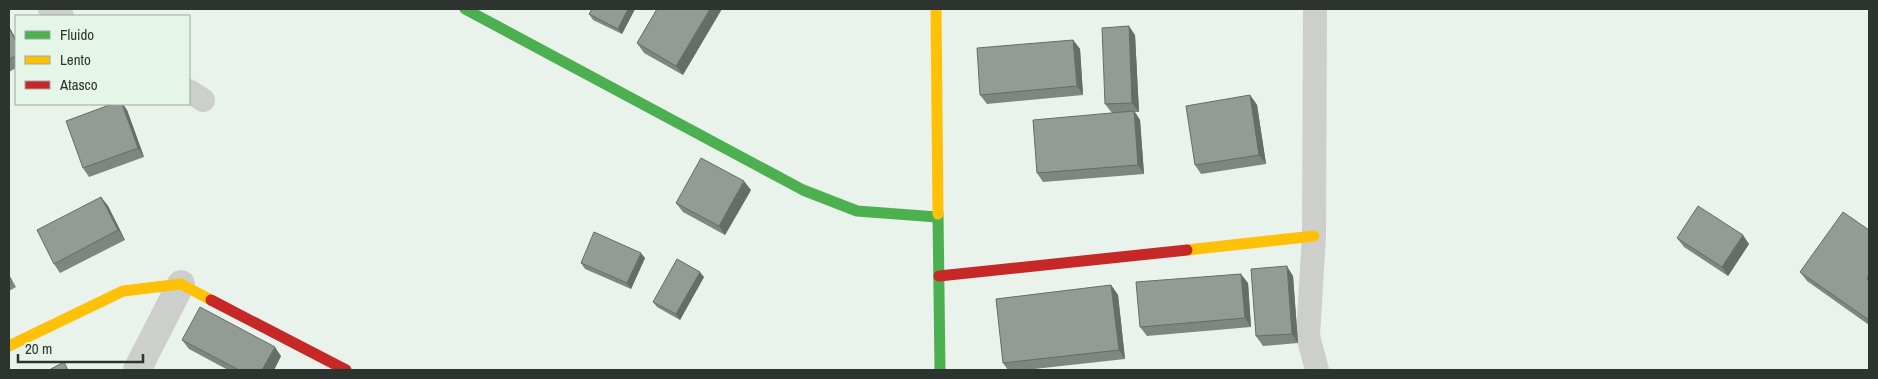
<svg xmlns="http://www.w3.org/2000/svg" width="1878" height="379" font-family="'Archivo Narrow',sans-serif">
<style>
.lines{fill:none;stroke-linecap:round;stroke-linejoin:round}
.lane{stroke:#cdcfcd;stroke-width:24}
.street{stroke:#cdcfcd;stroke-width:28}
.fast{stroke:#4caf50;stroke-width:11}
.slow{stroke:#ffc107;stroke-width:11}
.jam{stroke:#c62828;stroke-width:11}
.wall{fill:#7e8680}
.shaded-wall{fill:#666d68}
.building{fill:#929c95;stroke:#666d68}
</style>
<rect width="100%" height="100%" fill="#e9f2eb"/>
<g class="lines">
<path class="lane" d="M50,9L62,16
M1315,9L1314,236L1308,336L1317,370
M189,91L203,100"/>
<path class="street" d="M137,370L181,284"/>
<path class="fast" d="M465,9L803,190L857,211L937,217
M938,214L940,370"/>
<path class="slow" d="M936,9L938,214
M1187,250L1314,236
M9,346L123,291L181,284L211,300"/>
<path class="jam" d="M939,276L1187,250
M211,300L346,370"/>
</g>
<path class="wall" d="M635,9L622,34L593,20L589,14Z
M657,9L683,75L644,53L637,43Z
M9,27L16,39V68L9,72Z
M1135,35L1139,112H1135L1140,120L1144,174L1043,182L1037,173L1112,113L1105,104Z
M1073,40L1080,49L1083,95L987,104L980,95Z
M1250,95L1257,105L1266,164L1201,174L1195,165Z
M127,110L144,157L89,177L83,168Z
M751,190L725,235L683,212L676,203Z
M101,197L108,206L125,240L60,273L54,264Z
M1869,230V325L1807,281L1800,272Z
M1677,238L1749,244L1728,276L1684,247Z
M645,258L631,289L585,269L581,263Z
M9,275L16,287L9,291Z
M1293,276L1298,343L1263,346L1256,336Z
M704,277L680,320L657,307L653,302Z
M1248,283L1251,327L1147,336L1140,327Z
M1111,285L1118,295L1125,359L1025,370H1008L1003,363Z
M182,340L281,356L274,370H228L189,349Z"/>
<path class="shaded-wall" d="M628,9H635L622,34L618,29Z
M710,9H722L683,75L676,66Z
M1129,26L1135,35L1139,112L1132,103Z
M9,27L16,39V42Z
M1073,40L1080,49L1083,95L1077,86Z
M1250,95L1257,105L1266,164L1259,155Z
M122,104H123L127,110L144,157L138,148Z
M1134,111L1140,120L1144,174L1138,165Z
M744,181L751,190L725,235L719,226Z
M101,197L108,206L125,240L118,230Z
M1743,235L1749,244L1728,276L1722,267Z
M641,253L645,258L631,289L627,283Z
M1287,266L1293,276L1298,343L1292,334Z
M700,272L704,277L680,320L676,314Z
M1241,274L1248,283L1251,327L1245,318Z
M1111,285L1118,295L1125,359L1119,350Z
M275,347L281,356L274,370H262Z"/>
<path class="building" d="M592,9H628L618,29L589,14Z
M657,9H710L676,66L637,43Z
M1129,26L1132,103L1105,104L1102,28Z
M9,27L16,42V56L9,59Z
M1073,40L1077,86L980,95L977,48Z
M1250,95L1259,155L1195,165L1186,106Z
M112,104H122L138,148L83,168L66,121Z
M1134,111L1138,165L1037,173L1033,120Z
M701,158L744,181L719,226L676,203Z
M101,197L118,230L54,264L37,230Z
M1698,206L1743,235L1722,267L1677,238Z
M1843,212L1869,230V275L1867,279L1869,280V320L1800,272Z
M594,232L641,253L627,283L581,263Z
M677,259L700,272L676,314L653,302Z
M1287,266L1292,334L1256,336L1251,269Z
M1241,274L1245,318L1140,327L1136,282Z
M9,276L12,281L9,283Z
M1111,285L1119,350L1003,363L996,299Z
M200,307L275,347L262,370H239L182,340Z
M64,362L68,370H49Z"/>
<rect width="1878" height="379" fill="none" stroke="#2d342f" stroke-width="20"/>
<rect x="15" y="15" width="175" height="90" fill="#e5f6e9" stroke="#9ba89f"/>
<rect x="25" y="31" width="25" height="8" fill="#4caf50" stroke="#9ba89f"/>
<text x="60" y="40" font-size="15" fill="#2d342f">Fluido</text>
<rect x="25" y="56" width="25" height="8" fill="#ffc107" stroke="#9ba89f"/>
<text x="60" y="65" font-size="15" fill="#2d342f">Lento</text>
<rect x="25" y="81" width="25" height="8" fill="#c62828" stroke="#9ba89f"/>
<text x="60" y="90" font-size="15" fill="#2d342f">Atasco</text>
<path d="M18 354v8h125v-8" fill="none" stroke="#2d342f" stroke-width="2.5"/>
<text x="25" y="354" font-size="15" fill="#2d342f" stroke="#e5f6e9" stroke-width="4" paint-order="stroke">20 m</text>
</svg>
